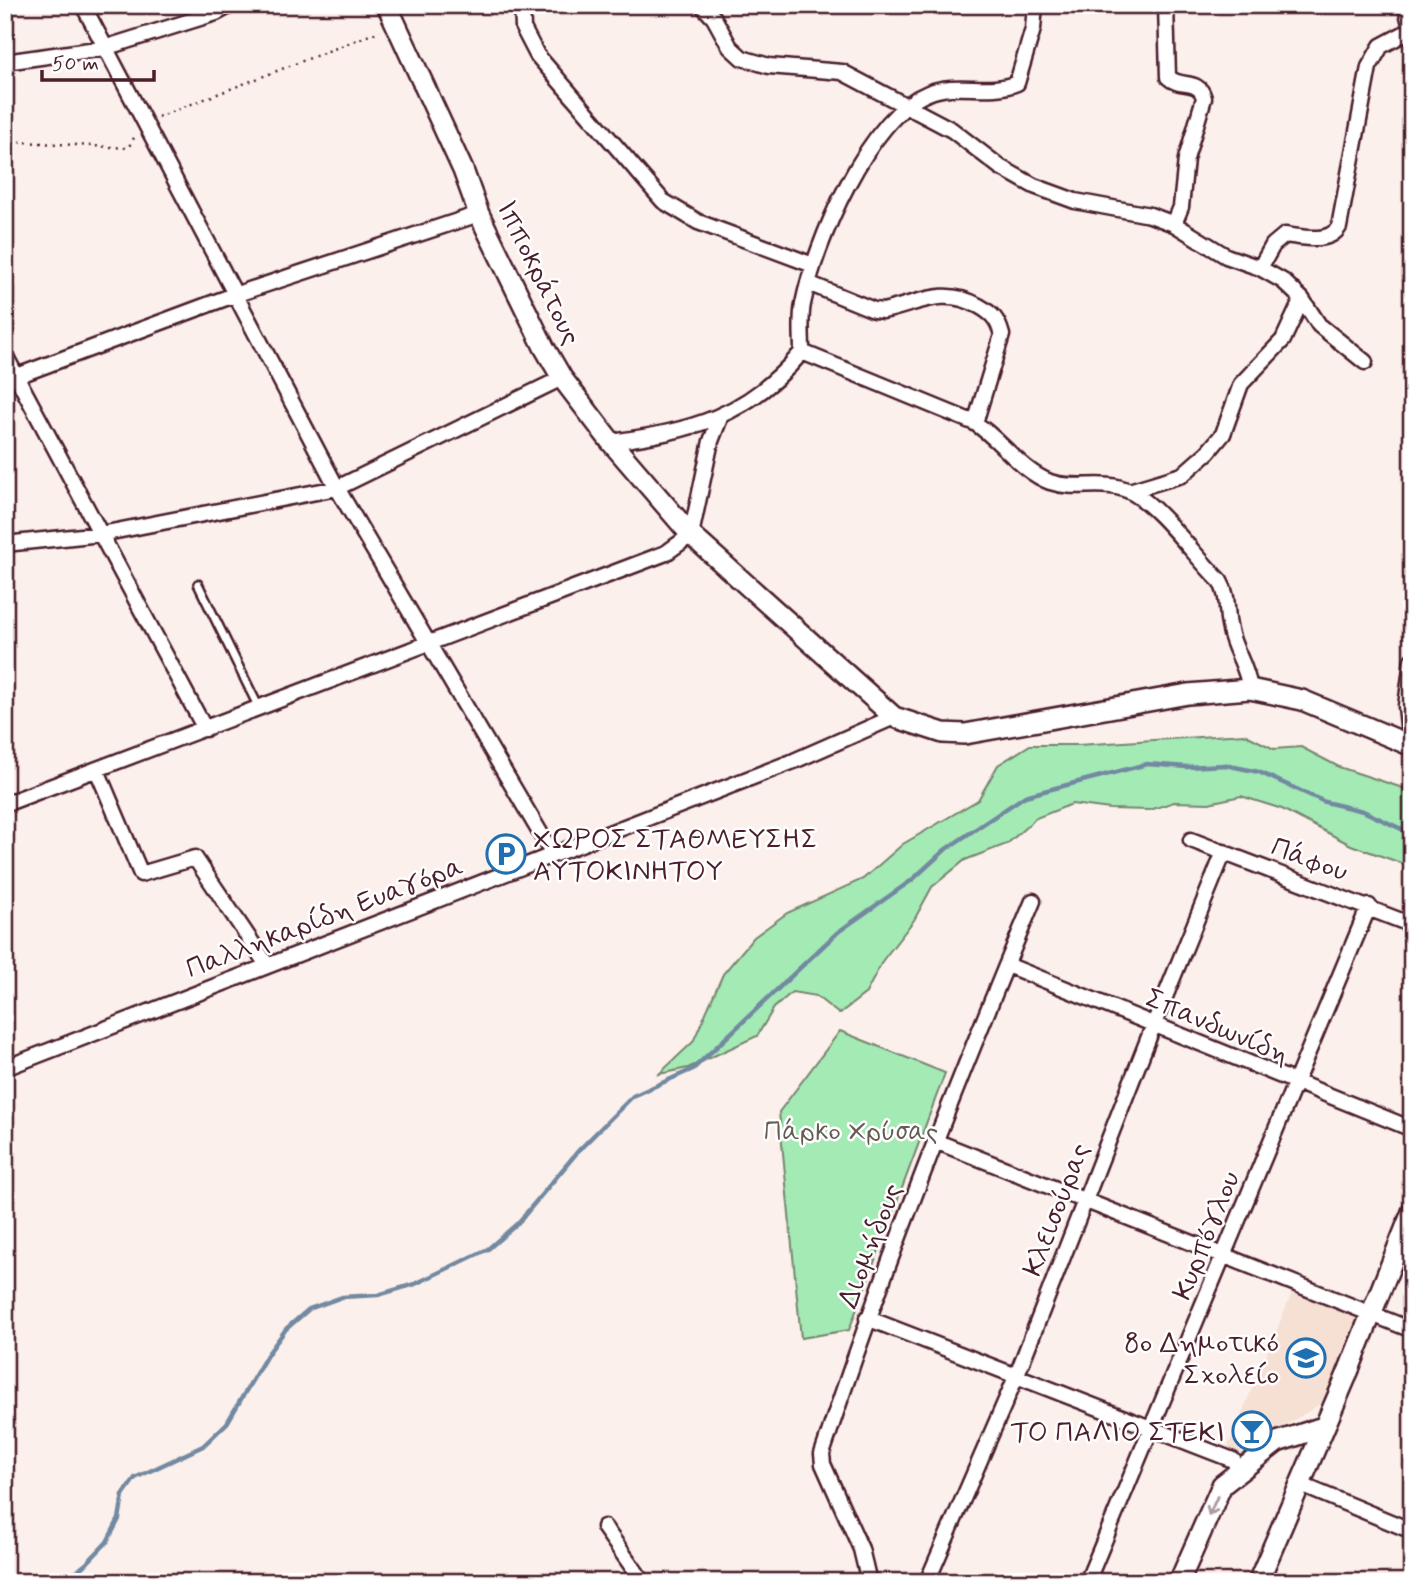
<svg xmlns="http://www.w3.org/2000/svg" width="1417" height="1587" font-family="Mynerve,sans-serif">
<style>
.built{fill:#f6dfd3}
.green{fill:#a4eab5;stroke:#778470;stroke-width:2}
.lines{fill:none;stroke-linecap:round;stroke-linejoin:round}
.stream{stroke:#7389a1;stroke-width:4.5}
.lane-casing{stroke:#4a1f2b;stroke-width:12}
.street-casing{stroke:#4a1f2b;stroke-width:19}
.secondary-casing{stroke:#4a1f2b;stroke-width:24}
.path{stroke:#4a1f2b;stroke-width:2.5;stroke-dasharray:2 5;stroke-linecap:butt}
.lane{stroke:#fff;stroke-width:7}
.street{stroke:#fff;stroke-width:14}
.secondary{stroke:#fff;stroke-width:19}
.oneway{stroke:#ae9aa0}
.labels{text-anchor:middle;stroke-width:5;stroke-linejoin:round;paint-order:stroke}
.street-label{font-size:28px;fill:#4a1f2b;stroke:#fff}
.poi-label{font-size:28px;fill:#4a1f2b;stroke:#fff;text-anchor:end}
.park-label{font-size:28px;fill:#655c54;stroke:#fff}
</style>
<rect width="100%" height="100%" fill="#fbf0eb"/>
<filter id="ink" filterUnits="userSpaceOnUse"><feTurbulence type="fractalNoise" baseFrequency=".0143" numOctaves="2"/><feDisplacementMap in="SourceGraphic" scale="14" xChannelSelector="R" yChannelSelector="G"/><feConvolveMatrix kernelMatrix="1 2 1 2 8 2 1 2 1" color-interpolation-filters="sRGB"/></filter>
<g filter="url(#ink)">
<path class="built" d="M1292,1293L1362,1320L1333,1396L1242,1452L1229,1454L1227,1449Z"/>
<path class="green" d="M1244,734L1274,749L1301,747L1339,767L1412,791V867L1351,845L1282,809L1241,796L1209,803L1174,802L1150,810L1110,809L1072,804L1036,818L1007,844L965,860L932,887L914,920L883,960L866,993L839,1014L816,996L792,992L774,1008L757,1036L688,1068L659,1074L693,1042L723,974L754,937L787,913L863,879L903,844L978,800L998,765L1030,745H1078Z
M840,1031L945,1073L849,1330L801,1338L779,1112Z"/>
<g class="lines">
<path class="stream" d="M63,1582L86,1564L107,1542L119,1519L123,1495L135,1478L203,1446L227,1423L267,1355L286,1329L309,1309L342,1297L378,1295L415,1284L488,1249L518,1223L579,1150L633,1096L693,1069L838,932L912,880L946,849L1025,796L1147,764L1187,767L1225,765L1259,772L1325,802L1363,811L1412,834"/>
<g class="lane-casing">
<path id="lane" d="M198,584L259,708"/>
</g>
<g class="street-casing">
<path id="street" d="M83,5L337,488L552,853
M522,5L523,28L537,55L663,201L698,222L813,265
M702,5L714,18L730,47L742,58L769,66L842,72L952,130L1000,167L1034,186L1075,201L1150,215L1174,224L1226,256L1260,268L1273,245L1285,235C1302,237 1329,244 1339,227L1369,67L1381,46L1411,30
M1166,5L1168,77C1180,89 1199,78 1204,98L1186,159L1181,207L1174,224
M1405,5L1412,31
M5,62L104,48L216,13L231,5
M1260,268L1283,281L1302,299L1319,325L1365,362
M808,283L874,310L883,311C920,303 943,286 979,306C993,314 998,320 1002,335L975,423
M802,352L975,423C1002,441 1021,471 1050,482C1076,491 1104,479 1129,491C1157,503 1196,558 1220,581C1230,598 1225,612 1230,630C1234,651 1246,663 1250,689
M5,355L205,729
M17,376L234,295L479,214
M611,442C692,431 747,417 802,352C802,337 800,319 803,304C815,244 868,117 928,93C958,81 988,95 1017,83L1033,29L1035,5
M1129,491L1182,475L1208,452L1223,434L1241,384L1283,340L1302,299
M5,544L101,534L337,488L562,378
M1410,745L1406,706L1412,660
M97,770L141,874L195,858L267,965
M5,804L666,553L691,535L711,441L720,418
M1191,840L1412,925
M1007,965L1412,1129
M5,1068L794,761L894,717
M935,1141L1412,1330
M867,1318L1233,1460L1239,1469
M1299,1484L1412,1531
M604,1527L643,1582
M869,1582L861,1549L823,1464L822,1454C884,1266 957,1083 1033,901
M927,1582L1016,1377L1154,1024L1224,852
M1087,1582L1369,906"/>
</g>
<g class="secondary-casing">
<path id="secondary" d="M387,5L463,170L479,214L544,347L562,378L611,442L691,535L894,717L943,733L965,734L1188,694L1250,689L1302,700L1412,746
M1179,1582L1222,1485L1277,1442L1323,1427
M1258,1582L1346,1377L1412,1212"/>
</g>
<path class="path" d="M158,117L380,31
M5,141L128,148L135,136"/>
<use href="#lane" class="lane"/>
<use href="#street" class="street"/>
<use href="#secondary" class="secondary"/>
</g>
<defs><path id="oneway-shaft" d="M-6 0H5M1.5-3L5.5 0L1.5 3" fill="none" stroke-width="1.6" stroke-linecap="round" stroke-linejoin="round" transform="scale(1.75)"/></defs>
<use class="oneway" href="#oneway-shaft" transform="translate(1213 1506) rotate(114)"/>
</g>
<defs>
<g id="parking-ring" transform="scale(2.0125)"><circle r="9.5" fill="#fff" stroke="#1f6fb2" stroke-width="1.5"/><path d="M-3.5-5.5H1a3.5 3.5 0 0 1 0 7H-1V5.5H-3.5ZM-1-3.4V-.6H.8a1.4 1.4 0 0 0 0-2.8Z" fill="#1f6fb2"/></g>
<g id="school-ring" transform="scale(2.0125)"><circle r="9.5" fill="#fff" stroke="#1f6fb2" stroke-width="1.5"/><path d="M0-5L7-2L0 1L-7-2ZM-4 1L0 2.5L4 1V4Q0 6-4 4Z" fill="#1f6fb2"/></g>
<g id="bar-ring" transform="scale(2.0125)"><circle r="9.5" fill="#fff" stroke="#1f6fb2" stroke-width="1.5"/><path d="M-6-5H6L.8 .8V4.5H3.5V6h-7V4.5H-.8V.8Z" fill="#1f6fb2"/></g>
</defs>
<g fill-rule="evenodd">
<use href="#parking-ring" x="506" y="854"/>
<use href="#school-ring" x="1306" y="1358"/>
<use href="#bar-ring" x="1252" y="1431"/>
</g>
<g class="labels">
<g class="street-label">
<text transform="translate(540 272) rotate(64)" y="10">Ιπποκράτους</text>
<text transform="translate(1310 858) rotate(20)" y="10">Πάφου</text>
<text transform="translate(324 916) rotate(-21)" y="10">Παλληκαρίδη Ευαγόρα</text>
<text transform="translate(1218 1025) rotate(23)" y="10">Σπανδωνίδη</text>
<text transform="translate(1055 1209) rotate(-69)" y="10">Κλεισούρας</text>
<text transform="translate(1205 1235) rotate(-68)" y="10">Κυρπόγλου</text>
<text transform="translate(869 1245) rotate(-69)" y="10">Διομήδους</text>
</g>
<g class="poi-label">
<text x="533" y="848" text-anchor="start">ΧΩΡΟΣ ΣΤΑΘΜΕΥΣΗΣ<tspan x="533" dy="32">ΑΥΤΟΚΙΝΗΤΟΥ</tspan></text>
<text x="1279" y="1352">8ο Δημοτικό<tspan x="1279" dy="32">Σχολείο</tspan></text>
<text x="1225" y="1441">ΤΟ ΠΑΛΙΟ ΣΤΕΚΙ</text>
</g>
<g class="park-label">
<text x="851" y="1140">Πάρκο Χρύσας</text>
</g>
</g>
<rect width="1417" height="1587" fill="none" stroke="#fff" stroke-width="28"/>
<rect x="14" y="14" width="1389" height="1559" fill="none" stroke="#4a1f2b" stroke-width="2.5" filter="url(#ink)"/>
<path d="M42 70v10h112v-10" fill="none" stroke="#4a1f2b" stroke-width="3.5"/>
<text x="52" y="70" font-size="21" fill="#4a1f2b" stroke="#ffffff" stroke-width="5" paint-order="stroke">50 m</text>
</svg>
